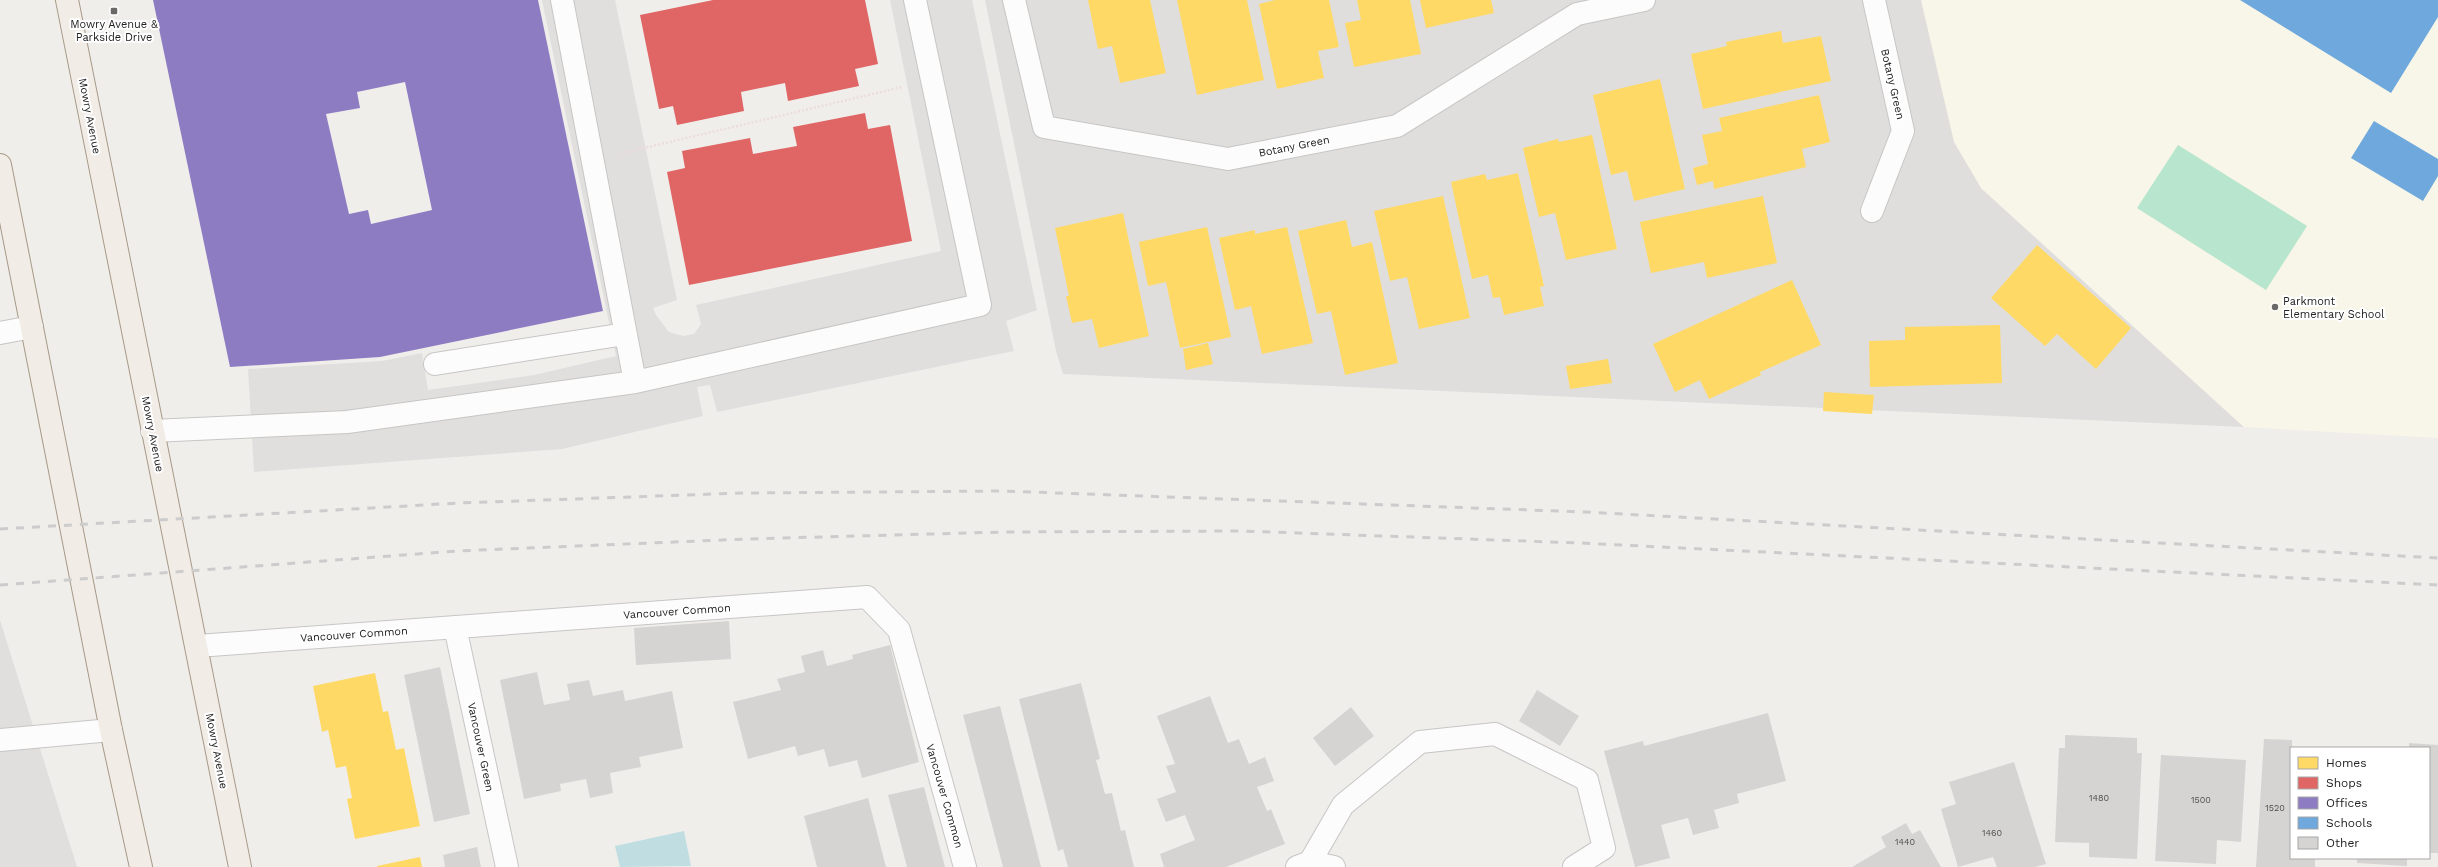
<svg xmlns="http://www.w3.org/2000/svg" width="2438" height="867" font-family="'Work Sans',sans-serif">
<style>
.residential{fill:#dfdedc}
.education{fill:#f8f6e8}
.pitch{fill:#b7e5cd}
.parking{fill:#e0dfde}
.water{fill:#c0dee2}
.homes{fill:#ffd966}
.shops{fill:#e06666}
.offices{fill:#8e7cc3;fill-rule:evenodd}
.schools{fill:#6fa8dc}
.building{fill:#d6d4d2}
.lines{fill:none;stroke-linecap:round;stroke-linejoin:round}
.lane-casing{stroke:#c7c6c5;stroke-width:24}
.street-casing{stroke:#c7c6c5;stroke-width:24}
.primary-casing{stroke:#a69987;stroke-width:24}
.path{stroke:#ecdcdb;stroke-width:2.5;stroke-dasharray:2 2;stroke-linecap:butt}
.lane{stroke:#fdfcfc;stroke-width:22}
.street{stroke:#fdfcfc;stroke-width:22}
.primary{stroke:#f2ece7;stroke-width:22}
.rail{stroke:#ccc;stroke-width:3;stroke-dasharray:8 8;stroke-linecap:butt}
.poi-dot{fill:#6a6968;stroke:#fff;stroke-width:1.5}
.labels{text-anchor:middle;stroke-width:4;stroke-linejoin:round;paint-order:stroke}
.number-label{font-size:9px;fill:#4f4e4e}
.poi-label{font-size:11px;fill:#222;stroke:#fff}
.street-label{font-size:11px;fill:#222;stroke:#fff}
</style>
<rect width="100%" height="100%" fill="#f0eeeb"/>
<path class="residential" d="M985,0H1923L1981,188L2244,427L1063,374L1056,351Z"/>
<path class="education" d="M1921,0H2438V438L2244,427L1981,188L1954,142Z"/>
<path class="pitch" d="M2178,145L2307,226L2266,290L2137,208Z"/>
<path class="parking" d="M542,0H615L677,300L653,308L656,315L669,332L683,336L694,334L701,324L696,305L941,251L890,0H972L1037,310L1006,321L1014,351L717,412L710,385L697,387L703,416L562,449L254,472L248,369L382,361L422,353L428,390L534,375L616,356Z
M0,620L77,867H0Z"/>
<path class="water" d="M684,831L691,866L620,867L615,846Z"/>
<path class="homes" d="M1088,0H1150L1166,73L1120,83L1112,46L1098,49Z
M1177,0H1247L1264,80L1197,95Z
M1275,0H1329L1339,47L1318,51L1324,78L1277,89L1259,4Z
M1357,0H1410L1421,54L1354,67L1345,23L1361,20Z
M1420,0H1491L1494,13L1426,28Z
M1781,31L1783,43L1821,36L1831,81L1703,109L1691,54L1727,46L1726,42Z
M1660,79L1685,189L1634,201L1627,171L1611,175L1593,95Z
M1819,95L1830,142L1802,149L1806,167L1714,189L1713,181L1697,185L1693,168L1708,164L1702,135L1722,131L1719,118Z
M1592,135L1617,249L1566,260L1555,213L1539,217L1523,148L1558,139L1559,142Z
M1518,173L1544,286L1540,287L1544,306L1504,315L1500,297L1493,298L1488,275L1472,279L1451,182L1485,174L1487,180Z
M1443,196L1470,318L1419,329L1407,277L1390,281L1374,211Z
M1763,196L1777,263L1707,278L1704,262L1651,273L1640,222Z
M1123,213L1149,336L1099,348L1092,319L1072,323L1066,296H1069L1055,228Z
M1346,220L1352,247L1372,242L1398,363L1345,375L1331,311L1317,314L1298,231Z
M1207,227L1231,337L1180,348L1166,282L1148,286L1139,242Z
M1287,227L1313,343L1262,354L1251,306L1235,310L1219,238L1255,230V234Z
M2037,245L2131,328L2096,369L2057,334L2045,346L1991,298Z
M1792,280L1821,345L1760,372L1761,375L1709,399L1700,380L1675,392L1653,344Z
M2000,325L2002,383L1870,387L1869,341L1905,340V327Z
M1208,343L1213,364L1186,370L1183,349Z
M1608,359L1612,383L1570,389L1566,366Z
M1824,392L1874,395L1872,414L1823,411Z
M375,673L383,712L388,711L396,750L404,748L420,826L355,839L347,799L352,798L346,766L336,768L328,730L322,732L313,686Z
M420,857L422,867H377V866Z"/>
<path class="shops" d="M713,0H865L878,64L855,69L859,86L788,101L785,83L741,92L744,111L677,125L673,106L659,109L640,15Z
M865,113L868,129L890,125L912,241L689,285L667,172L685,168L682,151L750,138L753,154L797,146L793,127Z"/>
<path class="offices" d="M153,0H538L603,311L380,357L230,367ZM405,82L432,210L371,224L368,210L349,214L326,114L360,108L357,92Z"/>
<path class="schools" d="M2240,0H2438V17L2391,93Z
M2374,121L2438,159V176L2423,201L2351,158Z"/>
<path class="building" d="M729,621L731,659L636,665L634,628Z
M890,645L919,762L862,778L857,760L829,767L824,749L798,756L795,746L748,759L733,702L781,690L777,679L805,672L801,656L823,650L827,666L853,659L852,655Z
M440,667L470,814L434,822L404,675Z
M537,672L544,705L570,700L567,684L589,680L593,696L623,690L625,701L672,691L683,748L639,757L641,767L610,773L613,793L590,798L586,779L560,784L561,791L524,799L500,680Z
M1081,683L1100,759L1096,760L1105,794L1112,793L1121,831L1125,830L1134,867H1068L1063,849L1058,851L1019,699Z
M1537,690L1579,716L1560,746L1519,721Z
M1210,696L1228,743L1239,739L1249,764L1265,757L1274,781L1257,787L1267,811L1271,809L1285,844L1226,867H1164L1160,854L1195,840L1185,815L1166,822L1157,799L1176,792L1166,766L1175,764L1157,716Z
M1000,706L1041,867H1003L963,715Z
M1351,707L1374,736L1335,766L1313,738Z
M1768,713L1786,781L1737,794L1739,803L1714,810L1719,828L1693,835L1688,818L1661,825L1670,858L1635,867L1604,751L1643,741L1644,746Z
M2065,735L2137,738V753H2142L2137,859L2089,857V843L2055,842L2059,748H2065Z
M2264,739L2292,740L2291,858H2315V867H2256Z
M2409,743L2438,745V853H2429V748L2409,747Z
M2161,755L2246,760L2241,842L2217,840L2216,864L2155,861Z
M2014,762L2046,864L2035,867H1997L1993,857L1958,867L1941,809L1956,804L1949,782Z
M924,787L945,867H907L888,795Z
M868,798L886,867H817L804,816Z
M1906,823L1912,834L1920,830L1941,867H1852L1886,847L1881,837Z
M477,847L481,867H445L443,855Z
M2357,858H2407V866L2357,863Z"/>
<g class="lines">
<g class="lane-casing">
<path id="lane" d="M562,0L635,382
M0,333L32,327
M435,364L625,334
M152,431L347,422L635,382L980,305L915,0
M0,740L111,730"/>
</g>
<g class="street-casing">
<path id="street" d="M1014,0L1044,127L1228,159L1397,126L1577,14L1644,0
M1872,211L1903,131L1874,0
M455,627L507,867
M197,646L867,597L899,630L965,867
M1310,862L1343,805L1420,742L1495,734L1587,780L1604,848L1574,867
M1297,867L1310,862L1334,867"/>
</g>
<g class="primary-casing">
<path id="primary" d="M67,0L240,867
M0,165L111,730L141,867"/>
</g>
<path class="path" d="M623,153L902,87"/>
<use href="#lane" class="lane"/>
<use href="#street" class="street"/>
<use href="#primary" class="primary"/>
<path class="rail" d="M0,529L459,503L743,493L1003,491L1585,512L2438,558
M0,585L457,551L746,539L1005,532L1242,531L1580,543L2438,585"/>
</g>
<g class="poi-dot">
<rect x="110" y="7" width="8" height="8" rx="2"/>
<circle cx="2275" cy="307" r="4"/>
</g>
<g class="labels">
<g class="number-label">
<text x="2099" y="801">1480</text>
<text x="2201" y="803">1500</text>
<text x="2275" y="811">1520</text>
<text x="1992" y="836">1460</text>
<text x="1905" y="845">1440</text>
</g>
<g class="poi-label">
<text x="114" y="28">Mowry Avenue &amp;<tspan x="114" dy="13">Parkside Drive</tspan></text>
<text x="2283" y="305" text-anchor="start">Parkmont<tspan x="2283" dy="13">Elementary School</tspan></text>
</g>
<g class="street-label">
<text transform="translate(1893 84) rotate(77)" y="4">Botany Green</text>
<text transform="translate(90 116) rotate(79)" y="4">Mowry Avenue</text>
<text transform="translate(1294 146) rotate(-11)" y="4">Botany Green</text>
<text transform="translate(153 434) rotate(79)" y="4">Mowry Avenue</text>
<text transform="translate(677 611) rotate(-4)" y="4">Vancouver Common</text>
<text transform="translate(354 634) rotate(-4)" y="4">Vancouver Common</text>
<text transform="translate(481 747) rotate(78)" y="4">Vancouver Green</text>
<text transform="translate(217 751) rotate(79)" y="4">Mowry Avenue</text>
<text transform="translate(945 796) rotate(74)" y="4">Vancouver Common</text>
</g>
</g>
<rect x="2290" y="747" width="140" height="112" fill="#ffffff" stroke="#a7a7a7"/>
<rect x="2298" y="757" width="20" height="12" fill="#ffd966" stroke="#a7a7a7"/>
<text x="2326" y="767" font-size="12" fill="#222222">Homes</text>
<rect x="2298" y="777" width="20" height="12" fill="#e06666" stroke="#a7a7a7"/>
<text x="2326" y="787" font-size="12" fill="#222222">Shops</text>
<rect x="2298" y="797" width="20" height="12" fill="#8e7cc3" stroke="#a7a7a7"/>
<text x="2326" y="807" font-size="12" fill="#222222">Offices</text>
<rect x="2298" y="817" width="20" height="12" fill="#6fa8dc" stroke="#a7a7a7"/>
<text x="2326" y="827" font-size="12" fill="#222222">Schools</text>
<rect x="2298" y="837" width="20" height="12" fill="#d6d4d2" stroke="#a7a7a7"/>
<text x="2326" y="847" font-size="12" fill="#222222">Other</text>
</svg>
